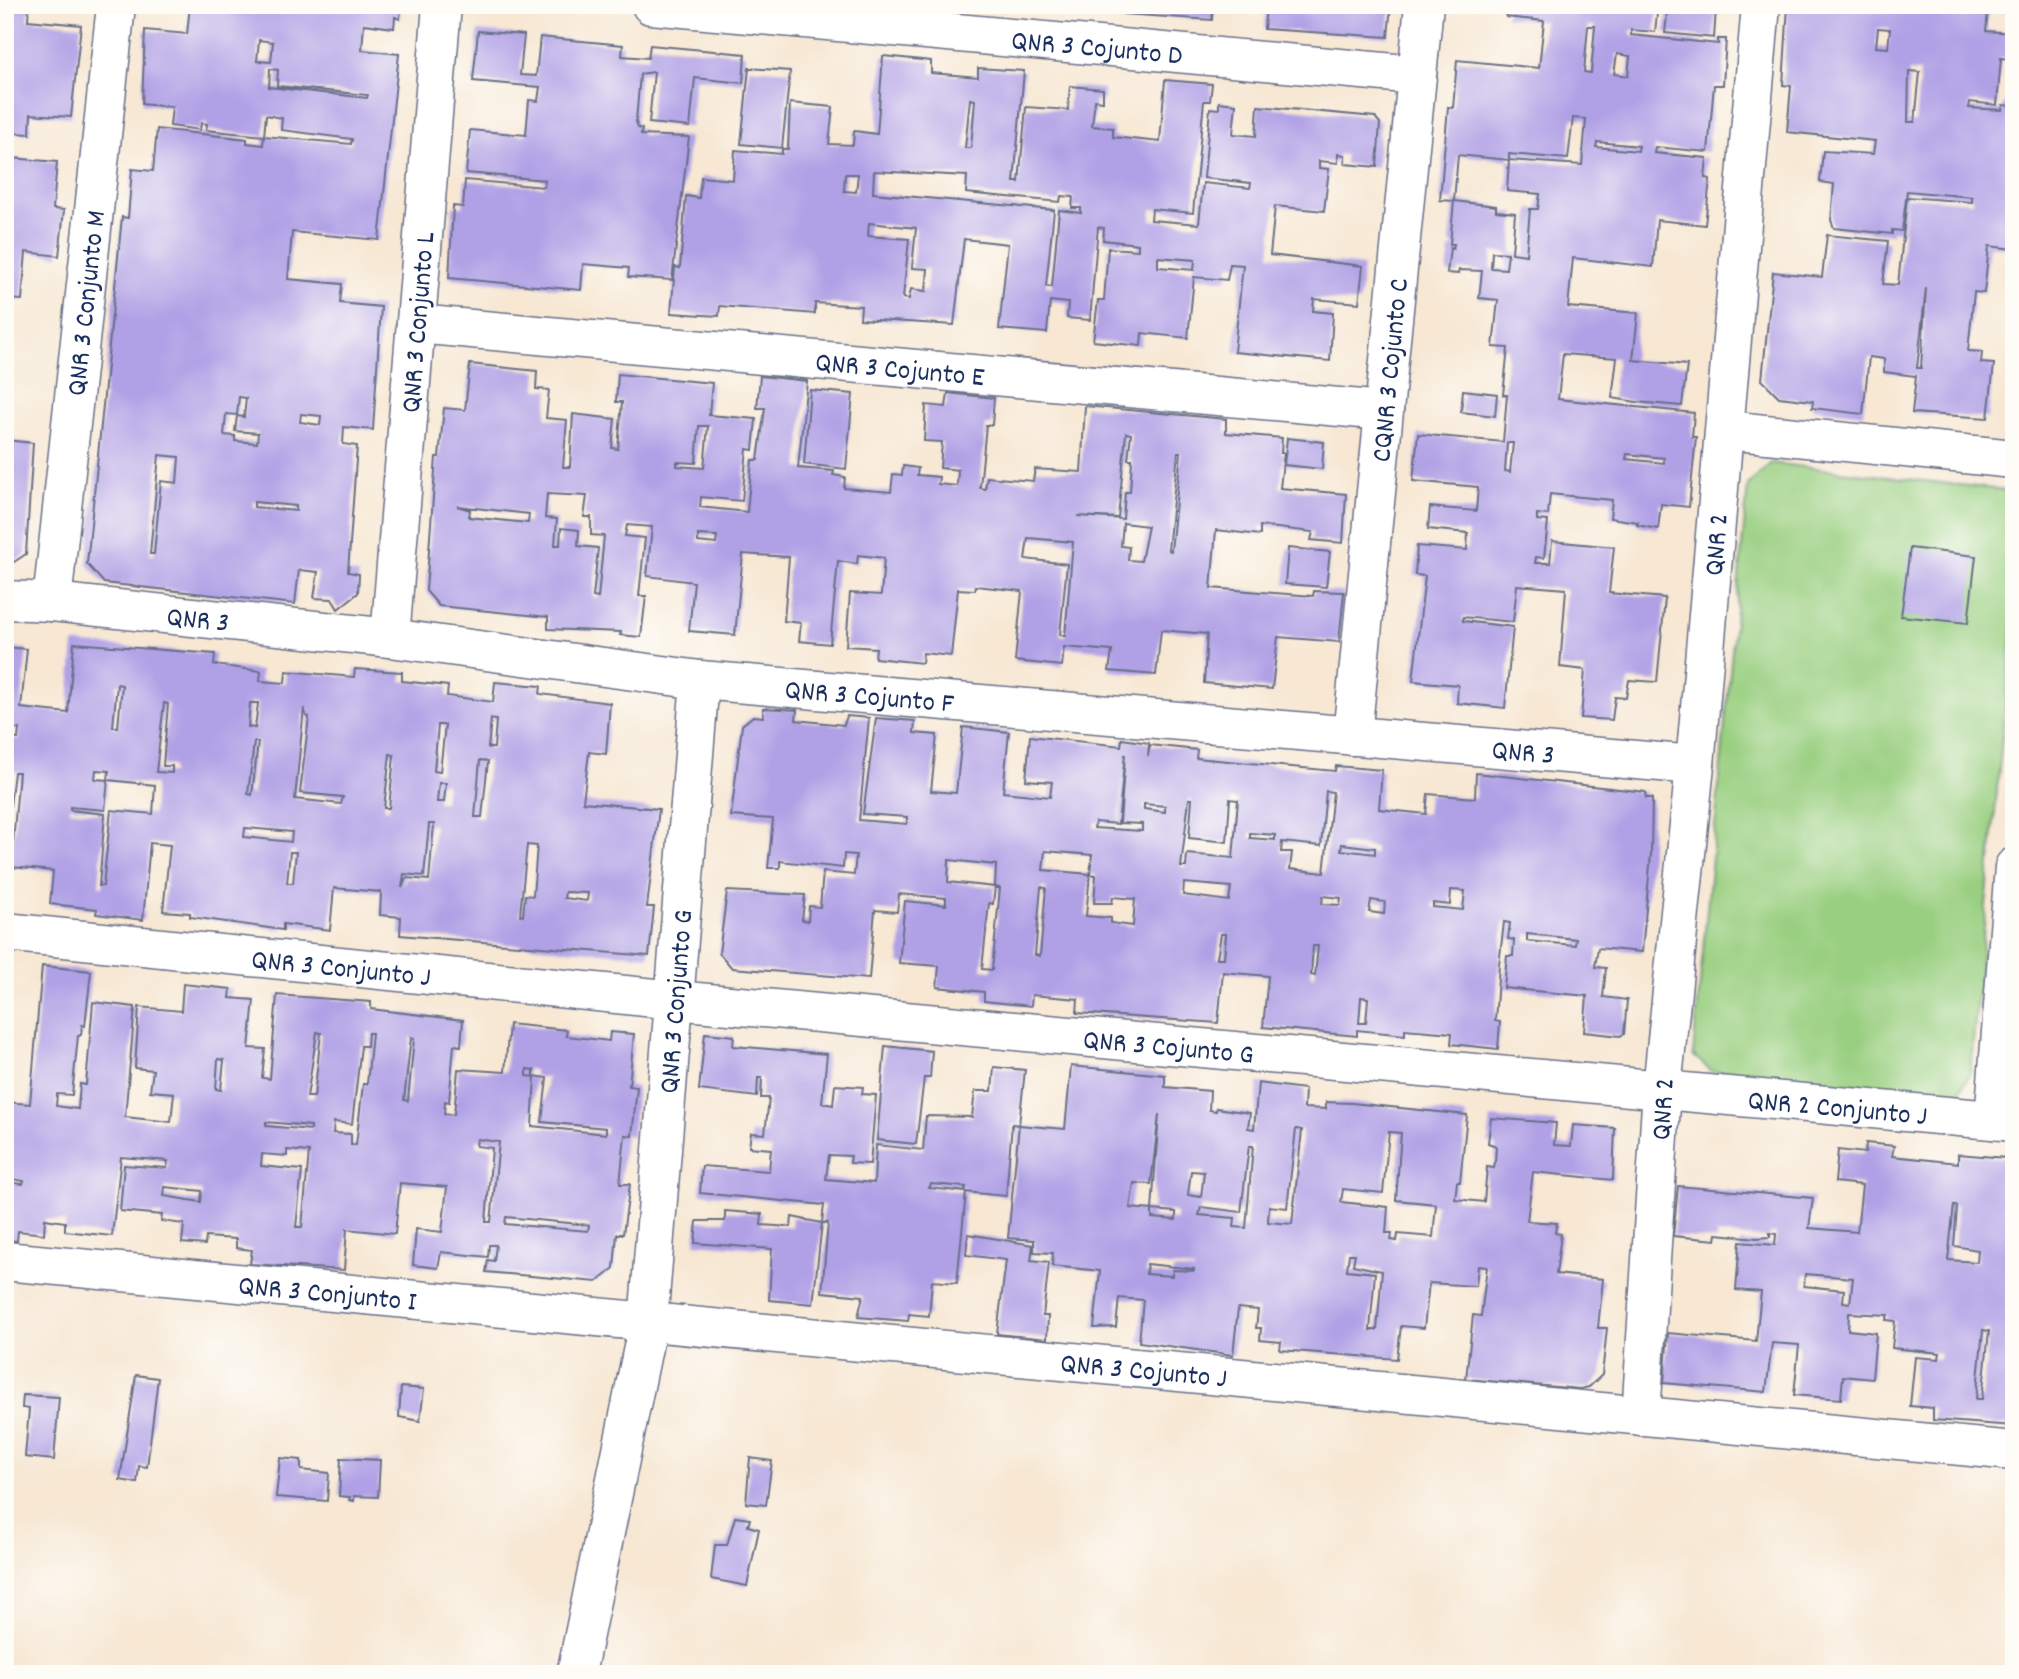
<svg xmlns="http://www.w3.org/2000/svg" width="2019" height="1679" font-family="Dekko,sans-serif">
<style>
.green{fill:#99cf80;stroke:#5a7f6f;stroke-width:2}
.building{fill:#b0a0e6;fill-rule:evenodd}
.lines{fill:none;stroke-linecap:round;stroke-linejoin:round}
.minor-casing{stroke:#686f87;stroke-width:41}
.minor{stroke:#fff;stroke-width:38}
.labels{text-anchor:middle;stroke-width:6;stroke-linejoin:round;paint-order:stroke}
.street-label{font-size:28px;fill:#1b2f5e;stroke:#fdfcf7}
</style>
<rect width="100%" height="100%" fill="#fdfcf7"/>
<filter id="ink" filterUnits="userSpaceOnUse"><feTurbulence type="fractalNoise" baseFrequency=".0143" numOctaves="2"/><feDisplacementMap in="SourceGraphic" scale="14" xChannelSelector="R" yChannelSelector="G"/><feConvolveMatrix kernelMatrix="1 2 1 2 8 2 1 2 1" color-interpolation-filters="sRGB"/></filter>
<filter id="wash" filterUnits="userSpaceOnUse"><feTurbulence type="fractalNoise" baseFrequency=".00686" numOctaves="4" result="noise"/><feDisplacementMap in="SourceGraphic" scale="28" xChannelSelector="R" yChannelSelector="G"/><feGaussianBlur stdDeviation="1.57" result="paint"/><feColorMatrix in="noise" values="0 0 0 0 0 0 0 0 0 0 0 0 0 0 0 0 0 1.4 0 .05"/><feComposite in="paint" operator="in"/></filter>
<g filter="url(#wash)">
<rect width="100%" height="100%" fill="#f7e7d3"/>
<path class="green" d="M1771,463L2002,490L2014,503V611L1970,1074L1957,1096L1711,1071L1693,1055L1748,485Z"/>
<g id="blocks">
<path class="building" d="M5,5H29L28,20L81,25L71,117L31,114L30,134L14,133L12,158L57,162L53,209L64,210L59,256L26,252L22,300L5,299Z
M190,5L401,7L400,19L395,17L394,28L364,24L362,50L399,54L379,240L292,232L288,279L342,284L340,303L381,307L373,430L344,427L343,444L357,446L348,572L359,574L358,593L338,609L332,599L314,598L318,572L299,570L295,604L104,583L87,564L122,217L128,218L132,169L153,171L157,129L247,139V143L263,145L264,136L351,144L352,139L281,130L282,118L266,115L264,136L206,130L207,124L201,123L200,130L170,126L172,107L142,104L145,30L187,34ZM259,40L273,42L271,62L257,61ZM270,69L278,70L277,86L368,95L367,98L269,87ZM239,397L246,398L244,417L237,416L235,431L258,433L257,443L235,441V436L224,435L226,414L237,415ZM301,414L321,416L320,425L300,422ZM159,455L179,457L177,483L161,481L154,554H150ZM254,502L296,506V511L254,507Z
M1125,5H1162L1161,13L1171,14L1172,5H1219V8H1213L1212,20L1123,14Z
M1266,5H1391L1388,37L1264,29Z
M1507,5H1658L1655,32L1631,30V35L1718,44V39H1726L1723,85H1714L1708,152L1655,147L1654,153L1707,158L1705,178L1710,179L1705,225L1657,220L1653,267L1573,258L1568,307L1638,313L1633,360L1687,365L1682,406L1636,402L1612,398L1617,358L1563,354L1558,399L1694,413L1692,437H1696L1689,507L1661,504L1658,529L1637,525L1638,522L1610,518L1612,500L1550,494L1548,515L1537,514V520L1548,521L1544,558L1536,557L1535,563H1550L1552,541L1614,547L1609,593L1665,598L1657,682L1629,680L1626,698L1615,697L1612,720L1581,718L1585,670L1560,667L1566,589L1517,585L1513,622L1463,617V621L1513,627L1505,708L1457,703L1458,685L1413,681L1425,576L1415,575L1417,546L1467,550L1468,533L1428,529L1430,507L1476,511L1478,487L1413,481L1418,434L1503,442L1507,395H1503L1508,348L1493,347L1498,300L1479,298L1482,271L1459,270L1458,274L1447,273L1450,248L1453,249L1454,244H1450L1454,201L1496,206V211L1515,213L1512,253L1526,255L1530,209H1538L1540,194L1507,191L1509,160L1582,165L1586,119L1573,118L1568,159L1509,154V160L1458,155L1454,201L1440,200L1448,107L1453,108L1457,60L1539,68L1544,21L1506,17ZM1588,26H1595L1591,73L1584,72ZM1617,54L1630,56L1628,76L1614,74ZM1597,142L1639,146L1638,151L1596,147ZM1492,252L1508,253L1506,269L1491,268ZM1507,443H1513L1510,472L1505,471ZM1627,454L1664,458V463L1626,459Z
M1668,5L1716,9L1714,38L1665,33Z
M1788,5H2014V13L1988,10L1986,31L2014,33V59L2001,58L1997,105L1970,102L1969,108L2002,110L2003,105L2014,106V249L1989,246L1984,293L1974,292L1968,351L1982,352L1981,363L1994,364L1988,418L1912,413L1916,376L1884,372V359L1869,357L1863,414L1812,408L1813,401L1779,397L1762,380L1773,272L1822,277L1827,235L1888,241L1883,284L1898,285L1907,197L1972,202V197L1907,191L1902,231L1892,230V234L1834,228L1831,220L1834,184L1820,182L1823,151L1873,154L1875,141L1787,132L1791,86L1783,85ZM1878,28L1890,29L1888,48L1876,47ZM1909,71L1920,72L1915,122H1908ZM1926,288L1921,368H1917Z
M478,31L524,35L520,75L536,76L540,37L623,45L622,56L648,58L650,45L745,54L743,83L695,78L690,127L649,123L654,72L640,74L636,122L638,128L642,129L641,135L689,137L672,280L628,277L629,268L583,264L581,290L449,278L453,206L463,207L465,180L544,187L545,180L466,173L470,130L526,135L529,100L538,101L540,87L473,81Z
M883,56L931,61V73L978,77V68L1024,71L1014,182H1019L1026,107L1068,110L1070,86L1103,89V101L1095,100L1092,126L1113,128V137L1160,142L1165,80L1212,84L1210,101H1204L1193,213L1152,209L1151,220L1199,224L1203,183L1250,188L1251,183L1204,178L1210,108L1219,109V102L1236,104L1233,134L1256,136L1258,106L1375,117L1380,123L1377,167L1345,164V155L1338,154V163L1319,161V168L1329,169L1324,211L1275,206L1270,255L1363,266L1359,303L1314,299L1313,311L1333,313L1330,361L1234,352L1243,265L1230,264L1227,280L1194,277L1188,338L1142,333L1141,346L1093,341L1098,300H1104L1108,248L1138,250V244L1103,240L1104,228L1098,227L1090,320L1067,318L1068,303L1050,301L1047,333L999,329L1008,244L964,239L954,325L860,319L861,306L815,303V314L720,306L719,316L671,313L675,267L680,268L686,196L699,198L701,177L733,180L735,150L782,154V149H788L790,103L833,107L829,144L853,145L854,131L877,134ZM970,99L975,100L971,148H965ZM874,171L967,176L966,193L1060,202L1061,196L1073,197L1072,208H1081V213L1059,210L1052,287L1046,286L1054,210L873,193ZM845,174H858L856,192L844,191ZM869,223L916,228L912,268L928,269L926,291L911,289L909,299L903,298L909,239L868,236ZM1158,257L1195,260L1194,270L1158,267Z
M749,68L790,71L782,148L741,144Z
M470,364L537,371L536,389L549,390L546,418L567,420L563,467H570L573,414L615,419L612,448L618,449L622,402H616L618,374L712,383L709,415L756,419L753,450L747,449L742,501L701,497L700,507L747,512L752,460H758L765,408H757L760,376L807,381L798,468L834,471L833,475L845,477L844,488L891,492L893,474L902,475L903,466L918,468L917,475L939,477L938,484L957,486L958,470L940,468L942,442L924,441L926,405L946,407L948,393L994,398L992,425H986L980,488L985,489L987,477L1033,481L1035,469L1081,472L1085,406L1226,419V433L1282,438L1281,453H1284L1280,488L1346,494L1343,543L1311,540L1313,532L1260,526V535L1216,530L1211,588L1313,596L1314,591L1344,592L1339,642L1278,637L1272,689L1204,683L1207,634L1161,630L1156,675L1109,671L1112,651L1064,647L1062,666L1015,661L1022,591L976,586L975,590L958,589L951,656L923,653L922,663L875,658L876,648L846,646L850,593L881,595L884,558L858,555L857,564L838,561L830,644L799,641L801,623L784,621L789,557L743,554L735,635L689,631L694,582L647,576L652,527L627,525L625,536L645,538L639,596H646L641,637L620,635L621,632L548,629V617L439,606L426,591L436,457H439L444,408L465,410ZM699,426H708L704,468L677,466V462L696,463ZM1126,433L1131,434L1128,459H1132L1130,492H1125L1123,519L1077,516L1118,518ZM1178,452H1181L1171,551L1168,550ZM547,494L587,496L584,517H591V535L604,536L598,598L593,597L598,548L578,546L579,530L561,528L560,545H555L557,519L545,518ZM457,506L529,514L528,523L469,517L470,510ZM1123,523L1148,526L1141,561L1128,560L1129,547L1121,546ZM698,535L717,536L716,544L698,542ZM1028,538L1073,542L1065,636L1060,635L1067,564L1025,559Z
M810,390L853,394L846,469L804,464Z
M1463,390L1497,394L1495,416L1461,412Z
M1287,438L1324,442L1322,469L1284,465Z
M5,440L33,443L26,554L5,568Z
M1288,548L1330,552L1326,587L1285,584Z
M1910,548L1976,556L1968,623L1901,616Z
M74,643L215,654L214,665L261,671L260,681L285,683L286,671L354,677L355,669L402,672V681L448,686L447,696L493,702L495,682L541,686L540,694L610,703L606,754L589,752L583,802L659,809L647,907H654L649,956L400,935L401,917L380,915L381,892L334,888L330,930L283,924V930L190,917V913L163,911L170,845L150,843L143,920L96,914L97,909L50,904L53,871L11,867L19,772H14L5,847V738L18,739L19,729L5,728V647L27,649L21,708L68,713ZM117,684L122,685L118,727H113ZM164,703L168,704L163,766H172V773L156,772ZM250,703H258L255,728L248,727ZM304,708L306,716L309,717L300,793L343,797L341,804L295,799ZM491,719L496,720L494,748H488ZM438,725H445L440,772L434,771ZM254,742H258L252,795L248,794ZM390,754L394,755L389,808H384ZM480,760L488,761L482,817H475ZM96,770L109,771L108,780L155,785L153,814L111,810L103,886H99L105,814L70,810V807L105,810L108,780L95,779ZM439,783H446L444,802H437ZM429,824H434L429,880L406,878L402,888L404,874L424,876ZM245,828L292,832L291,842L244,837ZM527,845L537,846L533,896L525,895L523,916L520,915ZM290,852H296L293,883H287ZM565,892L588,893L587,901L564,898Z
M763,708L797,710L796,720L844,725L847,716L869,718L859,820L907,824V817L863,814L876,718L915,721L914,733L937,735L931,791L956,793L963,727L1009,732L1003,792L1050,797L1052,782L1026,780L1030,736L1121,746L1122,739L1149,743L1148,756L1150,745L1197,750L1196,758L1335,771L1336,766L1382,770L1379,809L1426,814L1428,794L1475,798L1476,773L1645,792L1646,798H1652L1651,854L1642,952L1598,948L1595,967L1606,968L1603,997L1627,1000L1624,1034L1620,1036L1584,1032L1587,996L1504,988L1507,956H1513L1514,940L1508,939L1510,923L1504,922L1499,965L1495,1021L1500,1022L1498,1049L1451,1044L1452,1033L1405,1029V1035L1357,1030V1036L1263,1027L1268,976L1223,972L1218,1023L1077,1013L1078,999L1032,995L1031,1006L984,1001V992L937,987L939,966L899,963L905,901L946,905V898L899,894L897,912L875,910L869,979L732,968L719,953L727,891L805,895L802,920L808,921L809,906L820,907L823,872L854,875L856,855L844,854L843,868L780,861V868H768L773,819L731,816L742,725L753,716L763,717ZM1125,754L1120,823L1142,824V831L1094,828L1095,822L1118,824ZM1326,791L1333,792L1324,873L1290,869L1292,852H1281L1282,842L1321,846ZM1189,799H1192L1189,838L1227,842L1230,799L1238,800L1233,858L1187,854L1186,867H1181ZM1144,804L1165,806V812L1144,809ZM1250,833L1275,835V840L1250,838ZM1342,844L1375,848V854L1341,850ZM1045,851L1092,855L1090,874L1096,875L1094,903H1112L1113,897L1135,899L1133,926L1111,923V918L1086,916L1090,874L1043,870ZM949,860L996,865L995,887L1000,888L992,970L982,969L989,903L993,904L995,887L948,882ZM1184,883L1231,887L1229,901L1183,895ZM1041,887L1046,888L1040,956L1035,955ZM1451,890L1465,891L1463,910L1433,907V903L1450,905ZM1323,896L1341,898L1340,905L1322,904ZM1371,900L1385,902L1384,914L1369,912ZM1221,934H1226L1224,958H1217ZM1527,934L1576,939L1575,945L1527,941ZM1313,946H1318L1315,976L1311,975ZM1361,997L1368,998L1366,1023H1359Z
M42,966L91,971L85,1026L82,1025L81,1035L78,1036L72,1095L57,1094L56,1106L78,1109L80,1084L86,1085L93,1002L135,1007L125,1117L171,1122L174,1093L150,1091L153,1070L135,1068L139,1007L181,1011L183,984L231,989L230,998L254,1000L249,1048L265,1049L262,1078L270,1079L277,995L371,1002V1009L463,1020L461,1046L454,1045L449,1102L445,1101L444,1114L454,1115L458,1069L505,1072L509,1024L567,1030L566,1036L609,1041L610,1032L634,1034L629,1086L637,1087L632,1136L625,1135L620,1184H630L623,1234H617L614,1268L597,1282L486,1272L488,1260L494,1261L496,1245H489L488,1257L441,1252L438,1268L413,1265L416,1229L442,1232L447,1187L400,1183L395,1234L347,1229L344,1270L250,1264L252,1250L236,1248V1239L206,1237L205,1245L182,1243L184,1224L161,1221L162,1215L120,1211L124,1165L167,1168L168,1161L121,1157L112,1236L65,1231V1222L45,1219L44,1234L18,1231L17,1241L5,1240V1182L23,1184L24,1181L5,1178V1102L30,1104ZM317,1032L321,1033L314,1097H307ZM368,1033H372L367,1084H363L356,1145H351V1134L333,1133L334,1122L352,1124L361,1046H367ZM411,1037L414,1038L408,1101L404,1100ZM218,1059L224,1060L221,1090L216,1089ZM527,1069L534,1070V1076L547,1078L542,1122L606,1128V1134L532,1126L535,1077L527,1076ZM266,1122L311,1126V1130L266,1126ZM477,1139L499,1142L491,1222H486L492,1148L476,1146ZM287,1150L309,1152L302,1227H296L302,1170L261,1166L262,1154L287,1156ZM165,1187L202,1191L201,1202L164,1196ZM506,1217L589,1225L588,1231L505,1224Z
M705,1033L734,1036L733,1046L827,1054L822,1103L833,1105L835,1085L863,1087L862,1094L876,1095L870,1164L850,1163L851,1156L829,1155L826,1179L874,1183L876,1145L923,1150L926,1116L972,1117L975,1091H992L994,1067L1025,1070L1019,1125L1065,1129L1071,1066L1165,1075V1087L1210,1091L1209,1110L1216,1111V1108L1250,1113L1248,1128L1254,1129L1258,1083L1305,1089L1304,1108L1326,1109V1102L1352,1103L1467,1115L1460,1182H1457L1455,1199L1484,1202L1487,1167L1494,1168L1495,1162L1496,1146L1488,1143L1491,1118L1556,1123L1554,1145L1571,1146L1573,1125L1615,1128L1613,1180L1533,1172L1527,1221L1557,1223L1555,1233L1561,1234L1556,1274L1603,1279L1598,1328H1607L1602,1375L1589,1387L1580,1389L1466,1379L1473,1315L1481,1316L1487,1267L1478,1266L1476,1286L1429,1283L1424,1328L1401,1326L1397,1359L1280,1350L1281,1342L1260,1340L1261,1328H1256L1258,1310L1238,1308L1233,1355L1139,1342L1143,1300L1119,1298L1116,1327L1094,1328L1100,1271L1052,1266L1053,1253L1034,1252V1240L1008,1238L1019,1125L1012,1124L1006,1196L965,1192L966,1187L931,1184L929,1188L966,1192L957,1283L932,1281L929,1316L909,1314L908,1321L858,1317L863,1296L822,1292L828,1223H822L824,1205L700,1193L702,1166L769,1171L771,1149L749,1147L751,1133L765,1134L769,1098H761L762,1078H758L757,1097L699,1090ZM1159,1114L1152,1210L1130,1208L1134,1183L1151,1184ZM1296,1129L1302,1130L1292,1224L1268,1222L1269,1206L1287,1208ZM1389,1132L1401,1133L1396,1200L1436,1204L1433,1237L1398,1234L1397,1241L1391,1240L1392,1233H1386L1388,1207L1341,1202L1343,1189L1383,1193ZM1249,1146H1253L1246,1228L1234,1227L1235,1218L1199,1215L1201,1207L1241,1212ZM1191,1171L1204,1172L1201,1197L1188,1195ZM1152,1210L1176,1212V1220L1152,1218ZM1349,1254H1355L1353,1265L1382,1271L1377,1330H1370L1375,1273L1347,1270ZM1147,1264L1194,1269V1271L1173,1270L1172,1276L1146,1274Z
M885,1046L932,1051L930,1078H924L916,1144L877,1140Z
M1866,1143L1894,1146L1892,1156L1958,1163V1154L2006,1158L2005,1168H2014V1426L1933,1420V1408L1910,1406L1915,1357L1939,1359L1940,1353L1892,1348L1895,1321L1886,1320L1888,1315L1849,1313L1848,1330L1876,1333L1872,1379L1843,1376L1841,1399L1794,1395L1799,1345L1772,1343L1766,1392L1664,1383L1668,1333L1756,1341L1761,1292L1736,1290L1740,1242L1775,1245L1776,1234L1770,1233V1237L1757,1238L1717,1234L1716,1240L1673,1236L1678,1186L1813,1198L1809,1228L1857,1232L1862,1185L1835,1182L1838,1150L1865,1153ZM1954,1205L1957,1206L1954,1246L1978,1250L1977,1262L1948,1260ZM1805,1274L1853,1278L1850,1303L1843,1302L1844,1290L1804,1286ZM1983,1330L1989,1331L1982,1399H1976Z
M725,1211L762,1214L761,1225L791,1227L792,1217L822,1223L813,1304L769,1300L772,1249L695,1243L697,1221H725Z
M968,1234L1033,1245L1031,1260L1049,1262L1043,1316H1048L1047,1339L997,1334L1006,1260L966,1255Z
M136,1375L158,1378L147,1467L139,1466L137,1483L120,1480Z
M401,1387L424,1389L420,1421L399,1417Z
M23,1395L59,1397L54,1460L25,1457L29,1409L22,1408Z
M280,1458L301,1460V1470L329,1473L327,1501L276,1497Z
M341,1458L380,1460L378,1497L354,1496V1501L349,1500L350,1497L339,1496Z
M750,1458L772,1461L766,1505L746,1503Z
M735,1517L750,1519L748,1526L759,1529L747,1586L711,1579L715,1545H727Z"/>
</g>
</g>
<g filter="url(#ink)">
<use href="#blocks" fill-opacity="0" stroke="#686f87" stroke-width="2"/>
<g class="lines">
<g class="minor-casing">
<g id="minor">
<path id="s1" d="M651,5L1417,75"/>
<path id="s2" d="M416,324L1384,411"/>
<path d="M1726,430L2014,459"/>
<path id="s3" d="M5,600L52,602L390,638L700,680L1695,765"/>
<path id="s4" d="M52,602L116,5"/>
<path id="s5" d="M390,638L442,5"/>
<path id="s6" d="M1352,736L1424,5"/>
<path id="s7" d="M5,932L675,1000L2014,1122"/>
<path d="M1994,1120L2014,867"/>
<path id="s8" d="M5,1261L2014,1451"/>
<path id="s9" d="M1641,1416L1662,1089L1695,765L1761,5"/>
<path id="s10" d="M576,1674L648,1323L700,680"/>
</g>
</g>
<use href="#minor" class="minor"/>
</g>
</g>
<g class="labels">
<g class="street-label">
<text dy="10" stroke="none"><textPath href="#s1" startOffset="448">QNR 3 Cojunto D</textPath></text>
<text dy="10" stroke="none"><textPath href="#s4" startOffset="301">QNR 3 Conjunto M</textPath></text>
<text dy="10" stroke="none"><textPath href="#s5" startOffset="317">QNR 3 Conjunto L</textPath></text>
<text dy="10" stroke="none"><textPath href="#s2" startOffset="486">QNR 3 Cojunto E</textPath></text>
<text dy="10" stroke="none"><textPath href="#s6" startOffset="368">CQNR 3 Cojunto C</textPath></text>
<text dy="10" stroke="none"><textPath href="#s9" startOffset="875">QNR 2</textPath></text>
<text dy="10" stroke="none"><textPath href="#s3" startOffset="194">QNR 3</textPath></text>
<text dy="10" stroke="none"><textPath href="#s3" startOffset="870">QNR 3 Cojunto F</textPath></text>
<text dy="10" stroke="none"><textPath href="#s3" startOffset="1526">QNR 3</textPath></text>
<text dy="10" stroke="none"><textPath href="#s7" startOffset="338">QNR 3 Conjunto J</textPath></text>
<text dy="10" stroke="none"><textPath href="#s10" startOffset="681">QNR 3 Conjunto G</textPath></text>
<text dy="10" stroke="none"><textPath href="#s7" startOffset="1169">QNR 3 Cojunto G</textPath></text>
<text dy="10" stroke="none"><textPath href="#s7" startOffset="1841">QNR 2 Conjunto J</textPath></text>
<text dy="10" stroke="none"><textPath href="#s9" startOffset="308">QNR 2</textPath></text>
<text dy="10" stroke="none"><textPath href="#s8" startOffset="324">QNR 3 Conjunto I</textPath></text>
<text dy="10" stroke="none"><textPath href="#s8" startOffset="1144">QNR 3 Cojunto J</textPath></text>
</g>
</g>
<rect width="2019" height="1679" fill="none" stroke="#fdfcf7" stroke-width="28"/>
</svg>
